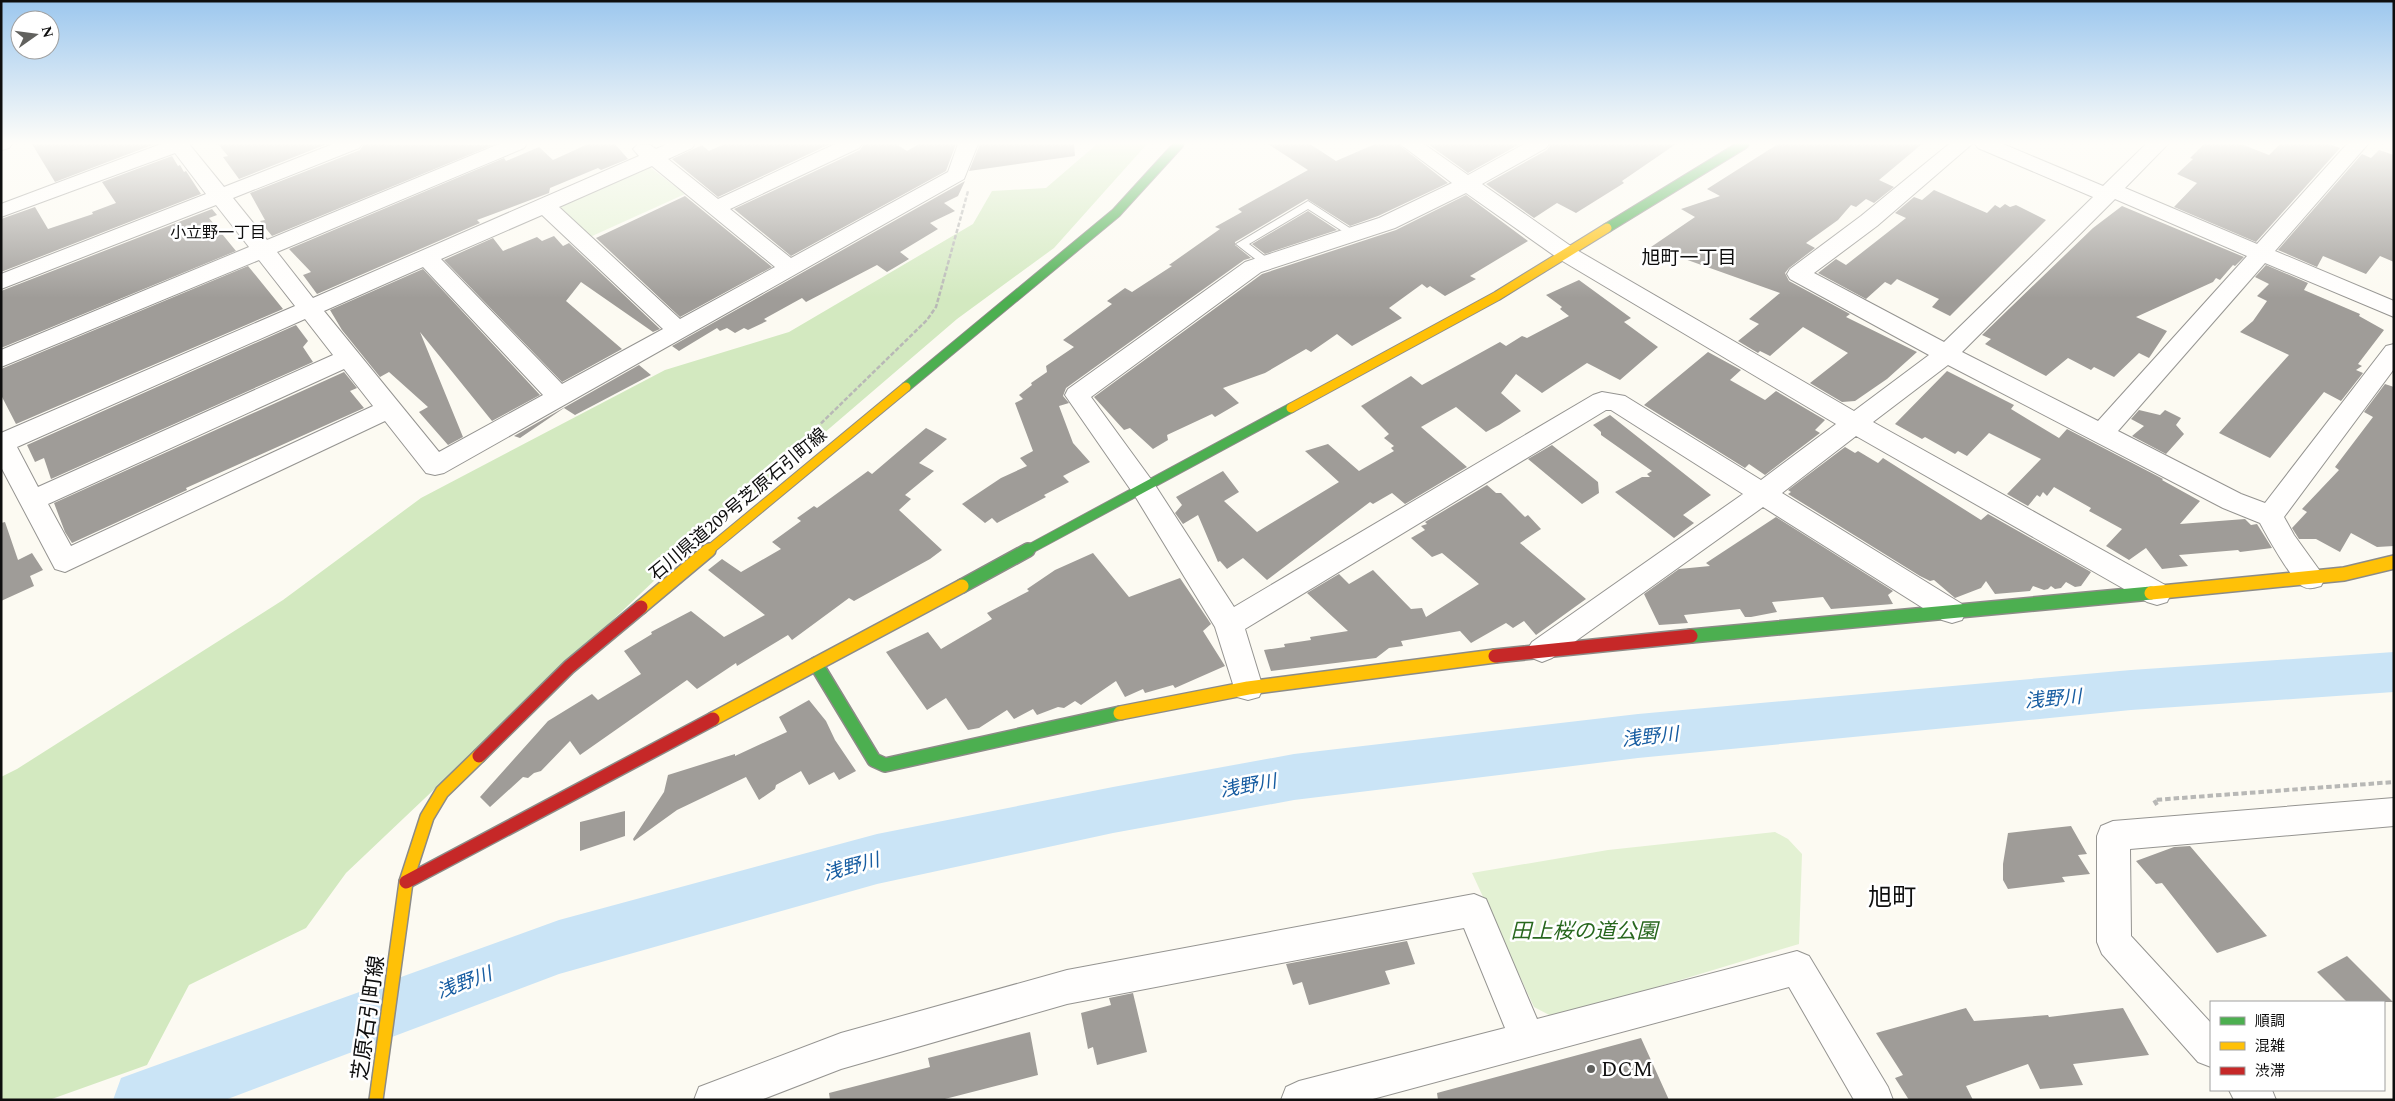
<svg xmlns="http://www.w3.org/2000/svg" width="2395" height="1101" font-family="Spectral,'Noto Sans JP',serif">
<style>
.green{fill:#e3f1d3}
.forest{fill:#d3e9c0}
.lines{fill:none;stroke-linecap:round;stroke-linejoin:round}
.river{fill:#cae4f6;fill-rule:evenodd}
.building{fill:#9f9c98}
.lane-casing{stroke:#959491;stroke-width:2}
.street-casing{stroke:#959491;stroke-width:2}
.fast-far1-casing{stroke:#8c8b87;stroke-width:11}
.fast-casing{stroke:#8c8b87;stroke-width:16}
.slow-far1-casing{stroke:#8c8b87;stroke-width:11}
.slow-casing{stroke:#8c8b87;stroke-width:16}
.jam-casing{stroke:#8c8b87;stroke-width:16}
.path-far1{stroke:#b8b8b6;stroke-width:2.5;stroke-dasharray:4.5 2;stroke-linecap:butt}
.path{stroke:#b8b8b6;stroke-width:4;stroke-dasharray:5.5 3;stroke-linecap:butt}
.lane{fill:#fffefd;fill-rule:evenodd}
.street{fill:#fffefd;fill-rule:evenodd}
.fast-far1{stroke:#4caf50;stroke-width:9}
.fast{stroke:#4caf50;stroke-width:13}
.slow-far1{stroke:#ffc107;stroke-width:9}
.slow{stroke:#ffc107;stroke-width:13}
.jam{stroke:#c62828;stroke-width:13}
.poi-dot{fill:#61615e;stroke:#fff;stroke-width:2}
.labels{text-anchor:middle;stroke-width:5;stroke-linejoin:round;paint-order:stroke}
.far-neighbourhood-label{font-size:16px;fill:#0e0e0e;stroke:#fff}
.street-label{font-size:18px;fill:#0e0e0e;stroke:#fff}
.neighbourhood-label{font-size:19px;fill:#0e0e0e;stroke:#fff}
.water-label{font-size:19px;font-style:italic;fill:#165ca1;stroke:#fff}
.near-park-label{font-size:21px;font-style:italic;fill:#28671e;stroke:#fff}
.near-street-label{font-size:21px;fill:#0e0e0e;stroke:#fff}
.near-poi-label{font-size:21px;fill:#0e0e0e;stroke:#fff;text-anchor:start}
.near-quarter-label{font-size:24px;fill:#0e0e0e;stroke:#fff}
</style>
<rect width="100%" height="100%" fill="#fcfaf2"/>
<path class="green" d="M645,168H651L685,194L590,237L561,213V206Z
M1775,832L1788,839L1802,854L1799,944L1555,1018L1534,1007L1472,873L1608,850Z"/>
<path class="forest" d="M1097,144H1147L1054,248L957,319L677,559L346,873L306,928L189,985L147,1065L49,1100H1V777L17,769L283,600L421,498L665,370L789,332L973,224L992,191L1046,188Z"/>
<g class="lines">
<path class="river" d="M2394,652V692L2131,710L1638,758L1294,800L1113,833L877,884L559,974L225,1100H113L121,1078L143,1070L559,920L877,834L1113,787L1294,754L1638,714L2131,670Z"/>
</g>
<path class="building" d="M32,144H155L55,182Z
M218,144H327L239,179L223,157L228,156Z
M364,144L493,145L272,236L260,221L265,220L250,193L360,150Z
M588,144H615L628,159L601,170L598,168L550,188L549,193L477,220L480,223L317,294L303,275L311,272L289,249L504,158L506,161L539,147L553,160Z
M724,144H830L718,197L672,159L702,145L709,151Z
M864,144H896L907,151L919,144H956L946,171L791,256L734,209L860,150Z
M980,144H1074L1075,156L969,171Z
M1268,144H1310L1336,161L1375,144H1398L1448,183L1378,216L1350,226L1307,199L1235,242V245L1251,258L1244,260L1066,388L1063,396L1069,403L1059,406L1073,443L1090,462L1063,476L1069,482L1044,495L1046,497L997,523L992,518L985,523L962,504L1001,478L1027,466L1020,458L1033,451L1015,403L1023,399L1019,395L1032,385L1031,383L1047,372L1046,366L1074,347L1063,340L1112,304L1107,301L1125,288L1132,292L1172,266L1169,265L1220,229L1215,227L1242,212L1238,209L1308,170Z
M1428,144H1520L1468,173Z
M1551,144H1676L1622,181L1624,183L1576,213L1557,203L1534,218L1486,184L1547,150Z
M1778,144H1922L1879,180L1894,187L1874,203L1866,199L1856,207L1851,205L1838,220L1806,243L1815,248L1789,268L1785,273L1789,281L1850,314L1846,317L1917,352L1887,379L1855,401L1842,402L1810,383L1848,353L1803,327L1770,356L1760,351L1758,353L1738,341L1759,324L1749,319L1780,293L1651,247L1695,217L1681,209L1720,196L1707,189Z
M2204,144H2241L2269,155L2280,144H2330L2340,148L2256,242L2174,207L2197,183L2177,174L2193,159L2190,158Z
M2379,150L2394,155V262L2380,256L2366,274L2323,256L2317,267L2278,250L2362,154L2371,158Z
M172,156L178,166L180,165L184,172L186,171L201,194L1,272V219L35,207L48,229L93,214L92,212L116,203L102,182Z
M965,181L958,196L944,203L955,211L930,223L938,229L900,252L909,259L887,272L877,265L806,302L802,298L764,319L767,321L748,330L744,328L735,333L727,328L720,331L717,328L679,351L672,346Z
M1934,190L1987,213L1995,205L2000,208L2005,204L2010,207L2016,205L2046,220L1950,316L1932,307L1939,299L1897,279L1891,285L1885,282L1866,299L1818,273L1836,259L1846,265L1906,218L1895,213L1914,197L1922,200Z
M1466,195L1528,241L1470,276L1476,279L1445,296L1430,286L1427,288L1422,284L1389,308L1402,318L1352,346L1337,334L1311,352L1306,349L1265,373L1223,388L1239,403L1215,417L1212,414L1167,435L1168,440L1153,449L1130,428L1124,430L1094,397L1262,274L1396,230Z
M685,196L772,267L680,317L596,238Z
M2122,206L2244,257L2235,266L2233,265L2220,280L2216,278L2213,282L2136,317L2167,331L2149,358L2139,353L2114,377L2094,367L2091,370L2068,358L2046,376L1985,344L1991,339L1982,335L2093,228Z
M212,209L217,215L209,218L236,251L1,348V291Z
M1308,211L1337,230L1265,254L1252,244Z
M554,236L563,246L569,243L660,329L653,332L581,282L566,301L622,349L562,382L444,260L493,238L503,251L537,237L542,241Z
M2266,265L2308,283L2304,290L2360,314L2359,316L2384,330L2358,364L2362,366L2356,370L2363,373L2341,401L2324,392L2270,458L2219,433L2289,355L2240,332L2253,321L2267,301L2257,296L2269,284L2255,277Z
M248,266L283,309L16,424L1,395V369Z
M423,269L540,395L492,421L420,332L463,437L448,445L419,412L428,407L389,372L380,377L342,330L330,310Z
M1579,280L1631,318L1624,322L1658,347L1620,380L1587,363L1542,393L1516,374L1501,393L1521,411L1499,425L1486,432L1456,407L1421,427L1467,467L1405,504L1392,493L1373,504L1370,502L1267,580L1243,558L1227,569L1220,561L1218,562L1198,515L1183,524L1175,513L1182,505L1176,497L1223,471L1239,492L1224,501L1257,532L1339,482L1305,451L1328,444L1359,471L1394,451L1391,448L1394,446L1384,438L1389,434L1361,406L1411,376L1422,385L1500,342L1506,346L1522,336L1527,338L1569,316L1560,309L1562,307L1546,295Z
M296,325L308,341L303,347L313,362L51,479L44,458L35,462L27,445Z
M1708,352L1741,370L1730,380L1765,400L1776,391L1825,420L1815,430L1820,433L1765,475L1749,464L1745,468L1644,405Z
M639,365L651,375L575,415L564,408L520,438L514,436Z
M1947,371L2014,405L2011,409L2059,438L2067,429L2163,479L2162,480L2200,501L2180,524L2245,519L2251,525L2257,524L2272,548L2240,552L2238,550L2179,555L2188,566L2162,569L2146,548L2129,560L2106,546L2122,529L2089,511L2091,508L2054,487L2047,496L2043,492L2040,497L2037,495L2028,506L2007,494L2041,459L1989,433L1967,456L1958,451L1955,454L1925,437L1922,439L1895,424Z
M344,372L357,388L350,391L364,408L186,488L187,490L72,543L65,532L54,503Z
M2385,384L2394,387V546L2377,547L2351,533L2340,552L2316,539H2299L2292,528L2307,512L2302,509L2339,470L2335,467L2373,417L2364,412Z
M2139,410L2160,415L2165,410L2181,418L2176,425L2184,434L2166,454L2132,436L2144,426L2131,419Z
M1610,415L1711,495L1683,515L1694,523L1674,538L1615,492L1642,477H1650L1647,474L1652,471L1601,435V432L1593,425Z
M926,428L947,439L919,463L934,471L905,495L911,499L899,510L942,550L930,559L854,601L849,598L792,640L788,635L737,666L736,663L697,689L687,680L580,755L570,741L541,771L534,773L528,778L523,777L490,807L480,797L548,721L592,694L598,700L641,674L624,651L652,634L651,632L691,611L724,637L765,615L708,570L722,559L741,572L781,549L772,542L801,521L797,518L814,506L817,508L868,471L872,474Z
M1552,445L1598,482L1599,493L1582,504L1528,459Z
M1845,447L1855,453L1858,451L1878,463L1883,458L1981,520L1988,514L2091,572L2081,586L2075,587L2066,582L2061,588L2055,589L2051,586L2048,589L2044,590L2033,586L2030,591L1995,594L1986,581L1981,588L1955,598L1934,580L1930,581L1920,576L1788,494L1791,492L1788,490Z
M1487,485L1496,493H1501L1525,517L1528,515L1541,529L1520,543L1586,599L1536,635L1524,621L1513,628L1506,623L1471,643L1460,631L1401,641L1403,646L1389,648L1376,658L1271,671L1264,650L1285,647L1284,644L1311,640L1310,637L1348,631L1307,593L1339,574L1349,584L1373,570L1411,609L1422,608L1426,617L1479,584L1442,553L1432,557L1411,538L1425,530L1421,526L1427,524L1425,522Z
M1776,517L1893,591L1888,595L1893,604L1831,609L1823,597L1772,602L1777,612L1751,617H1745L1740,609L1684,615L1688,623L1659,625L1644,594L1679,569L1710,566L1706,563Z
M5,522L18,560L32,553L43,570L30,576L34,586L1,601V523Z
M1093,553L1129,597L1180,578L1211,624L1203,631L1225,666L1175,688L1173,685L1145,693L1143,689L1125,697L1116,681L1081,705L1075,701L1064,708L1058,707L1037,715L1033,709L1014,719L1007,710L979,728L968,730L946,698L927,710L886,652L928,632L941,649L992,619L987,613L1029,591L1027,589L1055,570Z
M809,700L826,721L835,740L856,771L839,780L834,772L809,785L801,771L776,785L775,789L759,800L746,777L677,810L634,841L633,839L664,792L668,775L735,754V756L787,732L779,717Z
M625,811V836L580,851V822Z
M2071,826L2087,854L2078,855L2090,874L2062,877L2065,882L2008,889L2003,880V864L2008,833Z
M2190,846L2267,936L2217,953L2162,883L2156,884L2136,861L2174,847Z
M1407,941L1415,964L1385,971L1390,984L1309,1005L1302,982L1293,985L1286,964Z
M2347,956L2393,1002H2347L2317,972Z
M1133,993L1147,1052L1097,1065L1093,1047L1088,1049L1081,1013L1111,1005L1109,998Z
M1966,1008L1974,1021L2048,1015L2049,1017L2123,1008L2149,1055L2073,1064L2083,1085L2040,1089L2028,1064L1966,1086L1973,1100H1909L1895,1078L1903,1075L1876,1033Z
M1030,1032L1038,1075L941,1100H830L829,1093L930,1067L928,1058Z
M1641,1038L1669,1100H1438L1437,1093Z"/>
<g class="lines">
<g class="lane-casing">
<path id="lane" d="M1308,201L1359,234L1358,236H1350L1308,209L1249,244L1271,261V265H1263L1236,244Z"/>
</g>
<g class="street-casing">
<path id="street" d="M1,144H12L9,148L2,150Z
M161,144H189L224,187L333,144H362L359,148L233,198L267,240L499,144H527L524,148L277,252L313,298L639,156L633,149L638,144L650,145L656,149L667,144H695L692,148L668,159L718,199L835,144H862L859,148L730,209L791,258L948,172L958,144H978L964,179L444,473L435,475L426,473L385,421L65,572L55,569L1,467V433L295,306L259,260L1,367V350L249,247L216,205L1,289V274L206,194L175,153L1,217V204ZM652,166L775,267L680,319L559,207ZM542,215L663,329L562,384L441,259ZM423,267L543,395L439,452L324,311ZM305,319L333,355L38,487L17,447ZM344,369L373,406L71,546L48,504Z
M1400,144H1424L1468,175L1524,144H1549L1546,148L1482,184L1575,249L1854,411L1929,355L1790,279L1787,274L1790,269L1861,216L1949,144H1972L1877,226L1814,273L1944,342L2093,197L1978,148L1975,144H2003L2103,186L2146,144H2168L2125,188L2257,244L2347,144H2368L2275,251L2394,301V317L2265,263L2118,431L2241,494L2265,503L2386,346L2394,344V369L2284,517L2294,535L2325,578L2321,586C2314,588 2308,590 2302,586C2291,579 2267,536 2260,523L2223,508L1948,365L1873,422L2167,586L2171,594L2167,602L2157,605L2147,602L1856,436L1782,493L1962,604L1966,612L1962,620L1952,623L1942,620L1763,507L1552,658L1542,662L1532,658L1527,650L1532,642L1743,494L1611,410H1606L1245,629L1263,688L1259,697L1248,700L1237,697L1215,627L1135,496L1065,395L1068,389L1245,262L1379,218L1452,183ZM1466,193L1559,259L1836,424L1761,480L1625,396L1602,392L1593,395L1234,607L1153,482L1091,397L1261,272L1395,228ZM2115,199L2247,256L2098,421L1962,352Z
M2394,798V826L2130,849L2131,936L2211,1023V1067L2198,1062L2102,954L2097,942V836L2101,826L2113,821Z
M1474,894L1486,899L1537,1019L1797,951L1809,956L1888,1087L1893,1100H1854L1789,987L1369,1100H1281L1286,1087L1299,1081L1505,1028L1464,928L1067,1004L841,1069L761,1100H694L699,1087L841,1033L1067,970Z
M2229,1090H2272L2276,1100H2234Z"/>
</g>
<g class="fast-far1-casing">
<path id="fast-far1" d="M1607,228L1744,144
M906,387L1116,213L1179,144
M1026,551L1291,408"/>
</g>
<g class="fast-casing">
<path id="fast" d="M962,586L1028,550
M1691,636L2151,593
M816,664L874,760L885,765L1120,713"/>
</g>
<g class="slow-far1-casing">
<path id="slow-far1" d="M1291,408L1497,296L1607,228
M708,551L906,387"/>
</g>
<g class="slow-casing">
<path id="slow" d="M2151,593L2344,574L2394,562
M641,607L709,550
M1120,713L1248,688L1495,656
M713,719L962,586
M376,1100L406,882L427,817L442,792L479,756"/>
</g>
<g class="jam-casing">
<path id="jam" d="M1495,656L1691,636
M479,756L569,667L641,607
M406,882L713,719"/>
</g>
<path class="path-far1" d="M807,437L927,320L936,307L968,191"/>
<path class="path" d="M2157,805L2154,800L2394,782"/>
<use href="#lane" class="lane"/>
<use href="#street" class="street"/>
<use href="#fast-far1" class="fast-far1"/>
<use href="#fast" class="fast"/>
<use href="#slow-far1" class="slow-far1"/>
<use href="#slow" class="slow"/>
<use href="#jam" class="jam"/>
</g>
<linearGradient id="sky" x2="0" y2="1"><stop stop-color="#9cc7ee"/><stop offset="0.48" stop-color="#fefdf9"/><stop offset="1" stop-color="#fefdf9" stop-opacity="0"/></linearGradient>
<rect width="2395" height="298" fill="url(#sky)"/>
<circle class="poi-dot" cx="1591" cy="1069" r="5"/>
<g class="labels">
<g class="far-neighbourhood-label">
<text x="218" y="238">小立野一丁目</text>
</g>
<g class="street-label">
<text transform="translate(738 504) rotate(-40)" y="6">石川県道209号芝原石引町線</text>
</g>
<g class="neighbourhood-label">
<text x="1689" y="264">旭町一丁目</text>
</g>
<g class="water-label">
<text transform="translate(2053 698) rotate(-5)" y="7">浅野川</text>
<text transform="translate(1650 736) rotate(-6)" y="7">浅野川</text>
<text transform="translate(1248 785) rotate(-10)" y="7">浅野川</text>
<text transform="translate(851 866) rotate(-15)" y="7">浅野川</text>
<text transform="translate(464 982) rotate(-20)" y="7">浅野川</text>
</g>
<g class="near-park-label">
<text x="1584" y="938">田上桜の道公園</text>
</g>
<g class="near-street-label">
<text transform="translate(368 1018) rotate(-82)" y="7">芝原石引町線</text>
</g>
<g class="near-poi-label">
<text x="1601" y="1076">DCM</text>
</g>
<g class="near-quarter-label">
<text x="1892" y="905">旭町</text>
</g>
</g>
<rect width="2395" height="1101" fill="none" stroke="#0e0e0e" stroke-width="5"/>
<rect x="2210" y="1001" width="175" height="90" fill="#ffffff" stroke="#9f9f9f"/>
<rect x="2220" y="1017" width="25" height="8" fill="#4caf50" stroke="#9f9f9f"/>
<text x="2255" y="1026" font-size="15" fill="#0e0e0e">順調</text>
<rect x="2220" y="1042" width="25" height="8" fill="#ffc107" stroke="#9f9f9f"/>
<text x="2255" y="1051" font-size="15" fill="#0e0e0e">混雑</text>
<rect x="2220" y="1067" width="25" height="8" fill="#c62828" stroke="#9f9f9f"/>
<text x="2255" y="1076" font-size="15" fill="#0e0e0e">渋滞</text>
<g transform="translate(35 35) rotate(76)"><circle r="24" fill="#ffffff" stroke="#9f9f9f"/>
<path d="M0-4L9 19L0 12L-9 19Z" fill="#61615e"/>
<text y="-8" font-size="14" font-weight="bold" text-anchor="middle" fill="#0e0e0e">N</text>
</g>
</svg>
